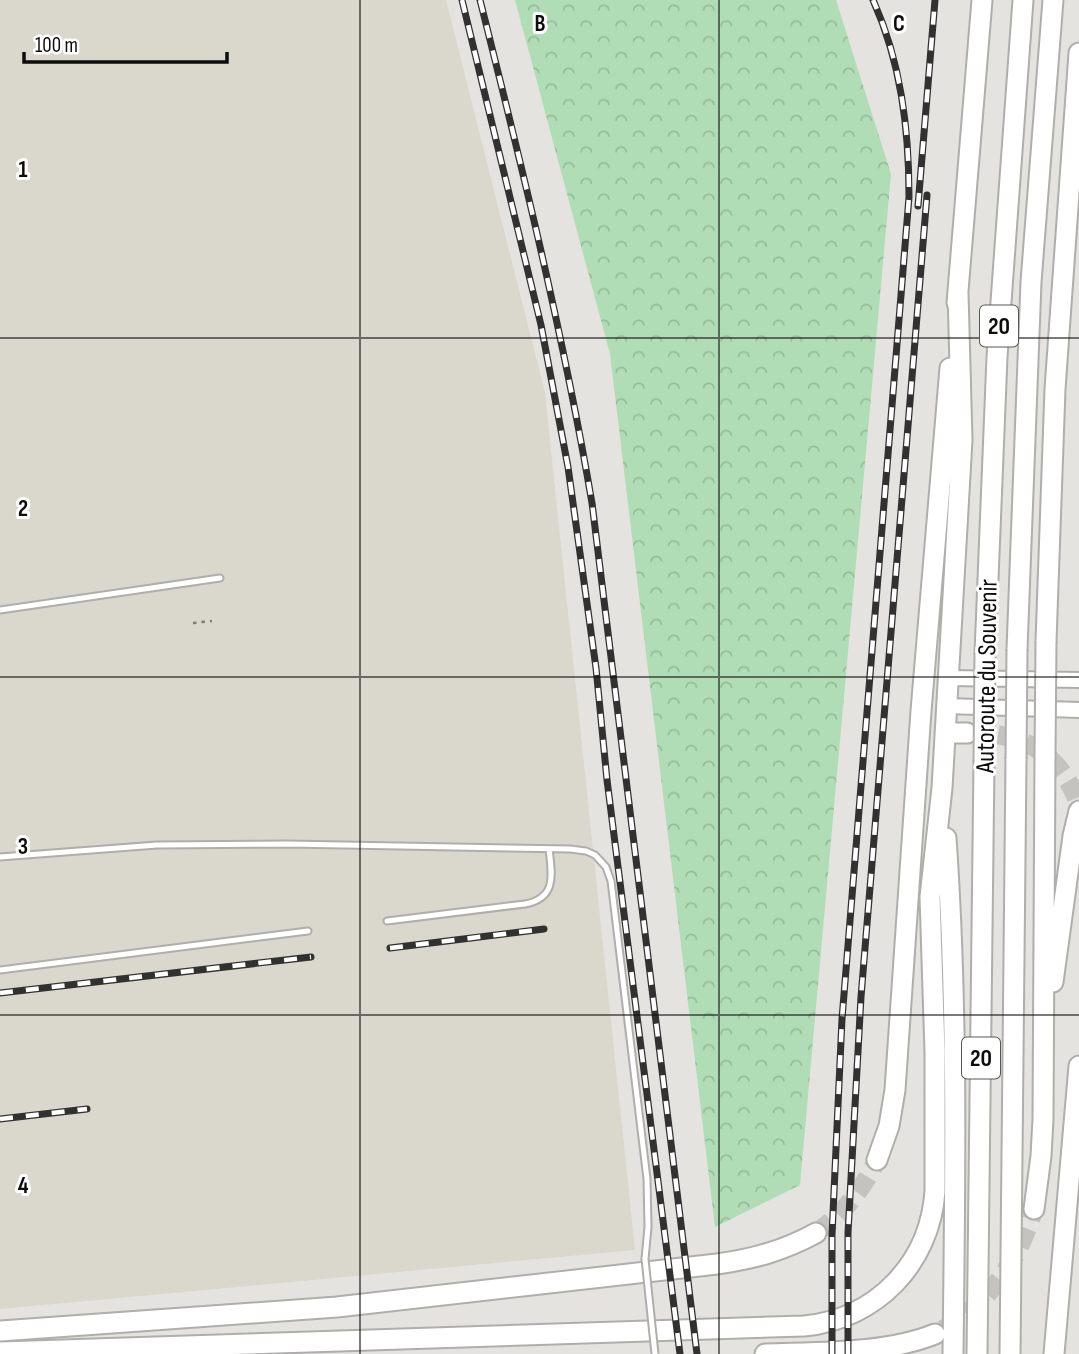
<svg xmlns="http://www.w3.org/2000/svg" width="1079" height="1354" font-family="'Sofia Sans Condensed',sans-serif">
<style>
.built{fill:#dad7cc}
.forest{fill:url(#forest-crowns)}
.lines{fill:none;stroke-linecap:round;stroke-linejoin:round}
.motorway-tunnel{stroke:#c4c3bf;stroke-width:19;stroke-dasharray:19 10;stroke-linecap:butt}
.service-casing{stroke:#afaeab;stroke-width:9}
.secondary-casing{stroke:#afaeab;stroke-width:18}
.motorway-casing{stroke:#afaeab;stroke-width:23}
.path{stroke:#7e7d7a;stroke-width:2.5;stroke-dasharray:3.5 5;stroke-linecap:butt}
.service{stroke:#fff;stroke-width:5}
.secondary{stroke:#fff;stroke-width:14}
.motorway{stroke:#fff;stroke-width:19}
.rail-casing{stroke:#31312f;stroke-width:7}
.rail{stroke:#fff;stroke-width:4.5;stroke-dasharray:13;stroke-linecap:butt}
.service-bridge-casing{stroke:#afaeab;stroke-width:9;stroke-linecap:butt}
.motorway-bridge-casing{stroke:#afaeab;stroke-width:23;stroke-linecap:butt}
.service-bridge{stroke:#fff;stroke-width:5}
.motorway-bridge{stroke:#fff;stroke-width:19}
.grid{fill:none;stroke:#0d0d0b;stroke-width:2;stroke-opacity:0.55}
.labels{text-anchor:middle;stroke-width:6;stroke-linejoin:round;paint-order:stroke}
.shield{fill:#fff;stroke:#565654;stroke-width:2}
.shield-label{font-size:24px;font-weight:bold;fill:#0d0d0b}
.street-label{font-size:26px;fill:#0d0d0b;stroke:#fff}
.grid-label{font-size:23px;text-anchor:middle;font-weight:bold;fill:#0d0d0b;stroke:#fff;stroke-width:6;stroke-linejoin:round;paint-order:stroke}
</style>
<defs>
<pattern id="forest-crowns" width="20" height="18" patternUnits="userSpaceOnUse" patternTransform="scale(1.75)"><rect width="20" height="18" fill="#b0ddb5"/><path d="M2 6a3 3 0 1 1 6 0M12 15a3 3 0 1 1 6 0" fill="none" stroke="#96bc9a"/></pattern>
</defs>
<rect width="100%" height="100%" fill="#e4e3df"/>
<path class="built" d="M0,0H446L545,393L635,1250L0,1309Z"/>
<path class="forest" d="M515,0H836L891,174L800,1185L715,1227L610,354Z"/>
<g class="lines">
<path class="motorway-tunnel" d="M969,733C1023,732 1059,752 1079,804
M816,1233C843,1214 862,1190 877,1160
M942,1330C989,1304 1019,1259 1034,1209"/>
<g class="service-casing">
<path id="service" d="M0,610L220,578
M0,857L157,845L288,844L570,849L586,851L595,855L606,867L611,881L647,1179L648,1227L645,1259
M387,921L525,904C557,898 552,875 549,849
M0,970L308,931"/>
</g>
<g class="secondary-casing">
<path id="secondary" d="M948,678L1079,680
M946,706L1079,710"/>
</g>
<g class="motorway-casing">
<path id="motorway" d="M957,303L982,0
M1046,641L1055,389L1079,53
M1017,649L1031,282L1053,0
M985,653L997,357L1023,0
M945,733H967
M946,838C958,1009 955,1182 953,1354
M1053,982L1073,836L1079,811
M877,1160L889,1126L895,1090L921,711L950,368
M1034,1209L1041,1156L1043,1119L1045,755
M0,1331L337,1307L717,1264C753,1259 783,1251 816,1233
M0,1352L804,1326C877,1319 930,1263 935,1191V1052L930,897L942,788L962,440L958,293
M765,1354C819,1352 886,1354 935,1334
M977,1354L984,762
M1010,1354L1016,759
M1054,1354L1079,1066"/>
</g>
<path class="path" d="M193,623L212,621"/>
<use href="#service" class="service"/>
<use href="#secondary" class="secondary"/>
<use href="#motorway" class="motorway"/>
<g class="rail-casing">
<path id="rail" d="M462,0L541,325L568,467L596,668L607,780L680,1354
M480,0C522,167 563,333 592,503L697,1354
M918,206L935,0
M390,948L544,929
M0,993L311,957
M0,1119L87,1109
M832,1354V1235L842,1019L909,197C909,129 901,62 873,0
M848,1354V1233L861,997L927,195"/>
</g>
<use href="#rail" class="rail"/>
<g class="service-bridge-casing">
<path id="service-bridge" d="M645,1259L655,1354"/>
</g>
<g class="motorway-bridge-casing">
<path id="motorway-bridge" d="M1045,755L1046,641
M1016,759L1017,649
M984,762L985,653"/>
</g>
<use href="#service-bridge" class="service-bridge"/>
<use href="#motorway-bridge" class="motorway-bridge"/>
</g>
<path class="grid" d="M360,0V1354M719,0V1354M0,338H1079M0,677H1079M0,1015H1079"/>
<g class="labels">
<g class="shield">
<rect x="980" y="305.5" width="38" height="41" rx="5"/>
<rect x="962" y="1037.5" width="38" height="41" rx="5"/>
</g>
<g class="shield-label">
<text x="999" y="334">20</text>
<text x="981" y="1066">20</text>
</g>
<g class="street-label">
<text transform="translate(986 676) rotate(-89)" y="9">Autoroute du Souvenir</text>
</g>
</g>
<g class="grid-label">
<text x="540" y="31">B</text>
<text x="899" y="31">C</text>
<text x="23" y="177">1</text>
<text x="23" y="516">2</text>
<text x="23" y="854">3</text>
<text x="23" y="1193">4</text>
</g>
<path d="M24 52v10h203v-10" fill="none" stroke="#0d0d0b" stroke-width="3.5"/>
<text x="35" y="52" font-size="21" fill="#0d0d0b" stroke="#ffffff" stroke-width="5" paint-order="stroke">100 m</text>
</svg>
